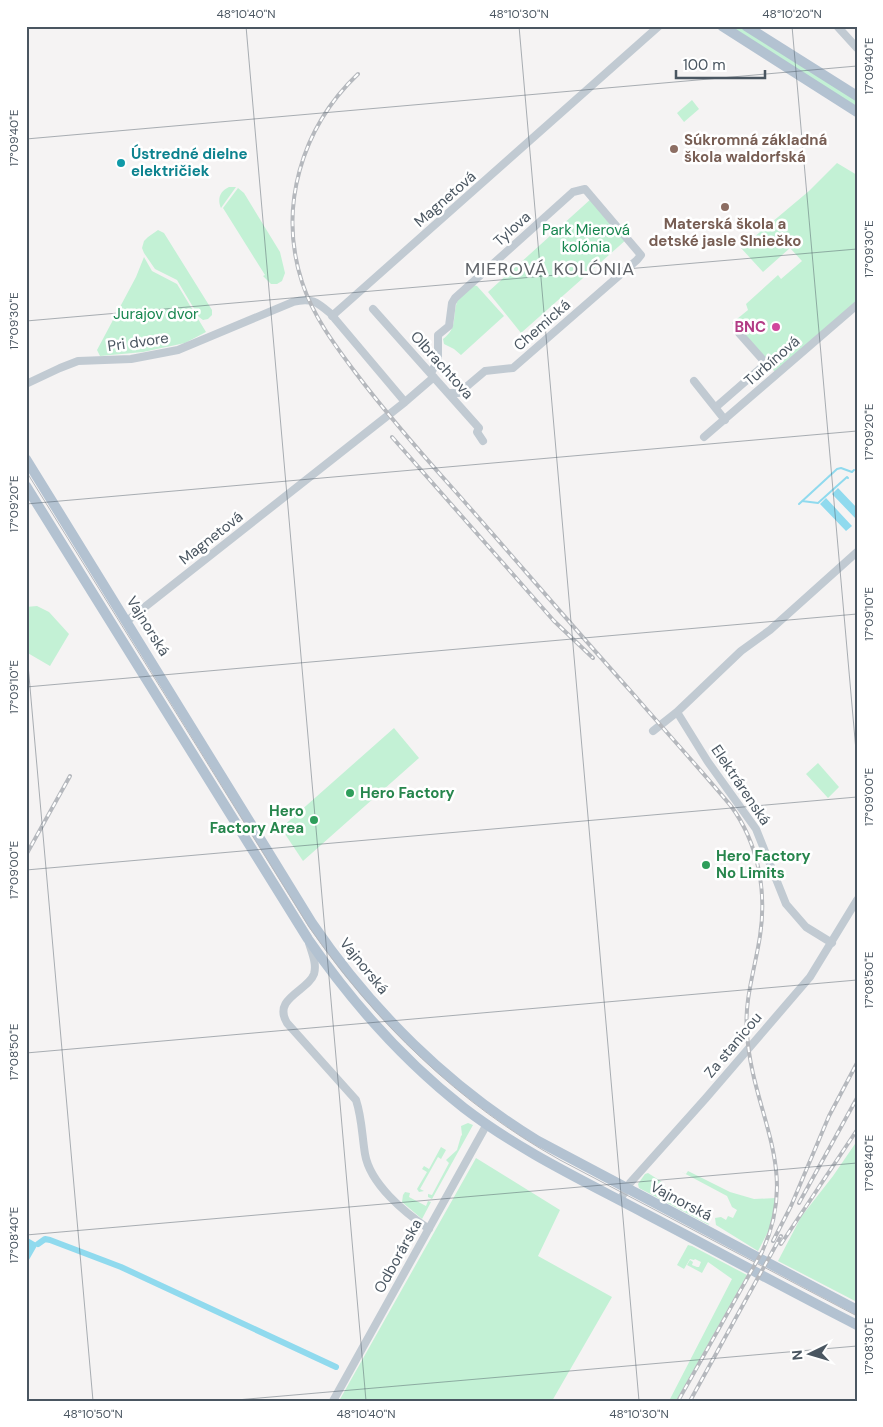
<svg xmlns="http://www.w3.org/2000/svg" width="883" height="1427" font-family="'DM Sans',sans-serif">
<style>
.green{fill:#c3f1d5}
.water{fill:#90daee}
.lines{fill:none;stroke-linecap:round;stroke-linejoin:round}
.stream{stroke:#90daee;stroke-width:2}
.canal{stroke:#90daee;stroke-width:6}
.minor{stroke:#c1cad2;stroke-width:8}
.major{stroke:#b3c2d1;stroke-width:10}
.tram{stroke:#b5b8bd;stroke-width:1}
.rail-casing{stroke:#b5b8bd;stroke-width:4}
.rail{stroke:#fff;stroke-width:2;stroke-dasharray:5.5;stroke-linecap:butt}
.ticks{fill:none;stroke:#4a5661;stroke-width:1;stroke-opacity:0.45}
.education-dot{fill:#8d6e63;stroke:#fff;stroke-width:2}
.culture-dot{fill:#0f9aa8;stroke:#fff;stroke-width:2}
.hotel-dot{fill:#d1479c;stroke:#fff;stroke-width:2}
.leisure-dot{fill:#2e9e5b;stroke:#fff;stroke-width:2}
.labels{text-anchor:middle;stroke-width:5;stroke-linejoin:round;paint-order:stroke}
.education-label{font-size:15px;font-weight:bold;fill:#785e54;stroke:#fff;text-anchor:start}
.culture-label{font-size:15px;font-weight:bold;fill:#0d838f;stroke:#fff;text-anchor:start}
.street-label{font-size:15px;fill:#4a5661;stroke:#fff}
.park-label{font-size:15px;fill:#17864f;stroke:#fff}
.hotel-label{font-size:15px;font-weight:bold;fill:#b23c85;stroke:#fff;text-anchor:end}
.leisure-label{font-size:15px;font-weight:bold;fill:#27864d;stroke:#fff;text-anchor:start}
.quarter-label{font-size:18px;letter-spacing:1px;fill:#5f6368;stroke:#fff}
.neatline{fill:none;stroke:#4a5661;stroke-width:2}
.ticks-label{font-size:12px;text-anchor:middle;fill:#4a5661}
</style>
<rect width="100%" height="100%" fill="#f5f3f3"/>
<path class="green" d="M728,26H741L857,100V108Z
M692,100L699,109L684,122L677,113Z
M837,163L857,175V214L855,216L857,222V301L775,372L732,323L748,310L746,304L778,275L781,279L802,261L790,248L763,272L741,248L809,191Z
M229,187H236L221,208C217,199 220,191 229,187Z
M238,188L244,193L280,252L285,273L282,281L277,284H271L263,276L265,275L223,208Z
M592,198L627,239L521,333L488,292Z
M158,230L164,233L212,310V315L208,319L203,320L199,317L177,280L155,269L144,253L142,248L144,241L148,237Z
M144,257L152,271L177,284L206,332L185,343L143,352L100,356L97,350L136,277Z
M473,285L477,286L504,316L461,355L454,349L444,344L443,339C458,328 452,317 457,302C459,296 468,289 473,285Z
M37,606L49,612L69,634L50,666L26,652V607Z
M394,728L419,758L303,861L281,828Z
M818,763L839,787L828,798L806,774Z
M468,1123L473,1125L432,1199L428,1197V1194L432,1195L449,1163L446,1160L457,1150L461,1136L462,1135L461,1126Z
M857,1141V1302L778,1261L801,1217L833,1176Z
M441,1147L446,1150L441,1159L438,1157L420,1189L424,1191L419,1192L417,1189L427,1172L422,1169L424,1166L429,1169Z
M476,1158L560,1210L538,1256L612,1297L552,1401H339Z
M680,1171L686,1174L688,1171L730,1192L754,1199L776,1198L770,1228L758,1251L716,1225L715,1218L721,1217L726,1220L728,1216L733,1218L737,1210L732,1207L727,1196Z
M648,1173L662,1182L669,1192L677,1198L673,1201L694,1212L699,1210L704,1214L709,1225L639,1188L638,1184L645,1174Z
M405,1192L410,1193L409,1197L426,1206L428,1201L431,1202L422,1219L402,1202L403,1195Z
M688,1245L692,1246L747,1275L676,1401H669L732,1279L708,1262L702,1273L687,1265L690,1260L693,1262L692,1265L697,1267H699L701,1262L695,1259L694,1260L690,1259L684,1269L677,1265Z"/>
<path class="water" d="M838,488L857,508V520L832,494Z
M826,498L852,526L846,531L820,504Z
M26,1237L38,1244L26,1265Z"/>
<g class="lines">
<path class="stream" d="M802,501L818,503L847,477L848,478
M799,504L837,469L841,468L852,472L854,470"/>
<path class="canal" d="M38,1244L45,1239L50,1240L121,1267L336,1367"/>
<path class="minor" d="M837,26L857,48
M373,309L479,428L477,432L483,441
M332,316L659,26
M431,373L438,360V335L449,326L452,303L455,298L573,192L585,189L641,255L637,260L513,368L485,371L459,393H448
M694,381L725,420
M26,384L60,368L78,361L131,359L178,350L293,302C311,297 317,302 330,313L405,402
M716,407L762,367L763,360L739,333
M704,437L857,305
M127,621L405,402L434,377
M677,712L708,762L756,829L786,904L806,927L832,943
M653,731L677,712L741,651L770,630L857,552
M309,943C312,953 317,964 314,974C308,991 272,998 287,1023L356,1100C362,1118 362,1136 365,1154C370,1184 405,1213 429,1229
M620,1200L630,1183L706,1098L810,977L857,900
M333,1401L487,1124"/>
<path class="major" d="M722,26L857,112
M746,26L857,96
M26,459L312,923C371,1010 448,1086 538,1141L857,1310
M26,486L308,939C351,1001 404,1061 464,1108C520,1151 584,1181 646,1214C717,1251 786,1289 857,1325"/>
<path class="tram" d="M26,471L309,927C376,1023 458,1103 560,1160L857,1316"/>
<g class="rail-casing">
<path id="rail" d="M358,74C301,128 278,208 302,282C313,316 334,344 355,372C386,413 420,452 455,491C515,559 574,628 635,696C667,733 700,769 731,806C758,843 767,890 760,936C755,969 744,1000 747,1033C752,1114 801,1168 762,1252L678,1401
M392,437L554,621L593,658
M26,855L70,776
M799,1203L857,1098
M773,1241L791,1206L829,1116L857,1063
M781,1244L857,1130
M690,1401L781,1236"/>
</g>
<use href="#rail" class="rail"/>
</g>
<path class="ticks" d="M246,26L366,1401M519,26L639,1401M792,26L857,762M26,139L857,66M26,321L857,249M26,504L857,431M26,642L93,1401M26,687L857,614M26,870L857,797M26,1053L857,980M26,1235L857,1163M225,1401L857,1346"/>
<g class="education-dot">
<circle cx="674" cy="149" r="5"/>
<circle cx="725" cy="207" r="5"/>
</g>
<circle class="culture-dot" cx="121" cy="163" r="5"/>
<circle class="hotel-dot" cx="776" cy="327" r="5"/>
<g class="leisure-dot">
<circle cx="350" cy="793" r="5"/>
<circle cx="314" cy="820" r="5"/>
<circle cx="706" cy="865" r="5"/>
</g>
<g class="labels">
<g class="education-label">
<text x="684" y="145">Súkromná základná<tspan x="684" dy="17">škola waldorfská</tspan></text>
<text x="725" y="229" text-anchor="middle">Materská škola a<tspan x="725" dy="17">detské jasle Slniečko</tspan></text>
</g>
<g class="culture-label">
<text x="131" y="159">Ústredné dielne<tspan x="131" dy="17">električiek</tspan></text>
</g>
<g class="street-label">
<text transform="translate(445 199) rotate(-41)" y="5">Magnetová</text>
<text transform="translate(512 229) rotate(-42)" y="5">Tylova</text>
<text transform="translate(542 325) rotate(-41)" y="5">Chemická</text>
<text transform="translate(138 342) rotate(-8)" y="5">Pri dvore</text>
<text transform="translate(772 361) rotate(-41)" y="5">Turbínová</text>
<text transform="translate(442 365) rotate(48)" y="5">Olbrachtova</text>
<text transform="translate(211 538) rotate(-38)" y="5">Magnetová</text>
<text transform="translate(148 626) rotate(58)" y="5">Vajnorská</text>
<text transform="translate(741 785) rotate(56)" y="5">Elektrárenská</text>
<text transform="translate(364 966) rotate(51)" y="5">Vajnorská</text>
<text transform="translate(733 1045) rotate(-50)" y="5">Za stanicou</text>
<text transform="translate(681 1201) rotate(28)" y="5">Vajnorská</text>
<text transform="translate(398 1256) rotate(-61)" y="5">Odborárska</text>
</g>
<g class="park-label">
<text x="586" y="235">Park Mierová<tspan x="586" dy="17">kolónia</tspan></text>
<text x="156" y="319">Jurajov dvor</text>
</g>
<g class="hotel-label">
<text x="766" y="332">BNC</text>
</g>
<g class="leisure-label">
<text x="360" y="798">Hero Factory</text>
<text x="304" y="816" text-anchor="end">Hero<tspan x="304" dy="17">Factory Area</tspan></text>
<text x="716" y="861">Hero Factory<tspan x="716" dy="17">No Limits</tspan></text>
</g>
<g class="quarter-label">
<text x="550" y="275">MIEROVÁ KOLÓNIA</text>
</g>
</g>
<rect width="883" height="1427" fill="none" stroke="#ffffff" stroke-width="55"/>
<g transform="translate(810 1354) rotate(265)" stroke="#ffffff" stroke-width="4" paint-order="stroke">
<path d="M0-4L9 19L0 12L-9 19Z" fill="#4a5661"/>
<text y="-8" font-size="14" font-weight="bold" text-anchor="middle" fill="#4a5661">N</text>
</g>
<path d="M676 70v8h89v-8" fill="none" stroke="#4a5661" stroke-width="2.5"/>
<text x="683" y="70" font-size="15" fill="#4a5661" stroke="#ffffff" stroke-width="4" paint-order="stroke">100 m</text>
<rect x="28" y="28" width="828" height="1372" class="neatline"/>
<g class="ticks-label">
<text x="246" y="18">48°10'40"N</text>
<text x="519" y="18">48°10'30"N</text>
<text x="792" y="18">48°10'20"N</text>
<text transform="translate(869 66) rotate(-90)" y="4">17°09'40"E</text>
<text transform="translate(14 138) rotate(-90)" y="4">17°09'40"E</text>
<text transform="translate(869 249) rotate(-90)" y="4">17°09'30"E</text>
<text transform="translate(14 321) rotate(-90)" y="4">17°09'30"E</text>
<text transform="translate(869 432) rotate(-90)" y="4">17°09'20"E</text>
<text transform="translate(14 504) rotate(-90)" y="4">17°09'20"E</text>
<text transform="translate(869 614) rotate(-90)" y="4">17°09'10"E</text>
<text transform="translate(14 687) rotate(-90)" y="4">17°09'10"E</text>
<text transform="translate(869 797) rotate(-90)" y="4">17°09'00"E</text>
<text transform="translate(14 870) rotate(-90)" y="4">17°09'00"E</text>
<text transform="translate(869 980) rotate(-90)" y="4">17°08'50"E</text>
<text transform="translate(14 1052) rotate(-90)" y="4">17°08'50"E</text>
<text transform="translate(869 1163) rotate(-90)" y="4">17°08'40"E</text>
<text transform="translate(14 1235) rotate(-90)" y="4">17°08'40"E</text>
<text transform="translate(869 1346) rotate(-90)" y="4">17°08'30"E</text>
<text x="93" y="1418">48°10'50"N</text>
<text x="366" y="1418">48°10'40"N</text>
<text x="639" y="1418">48°10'30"N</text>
</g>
</svg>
